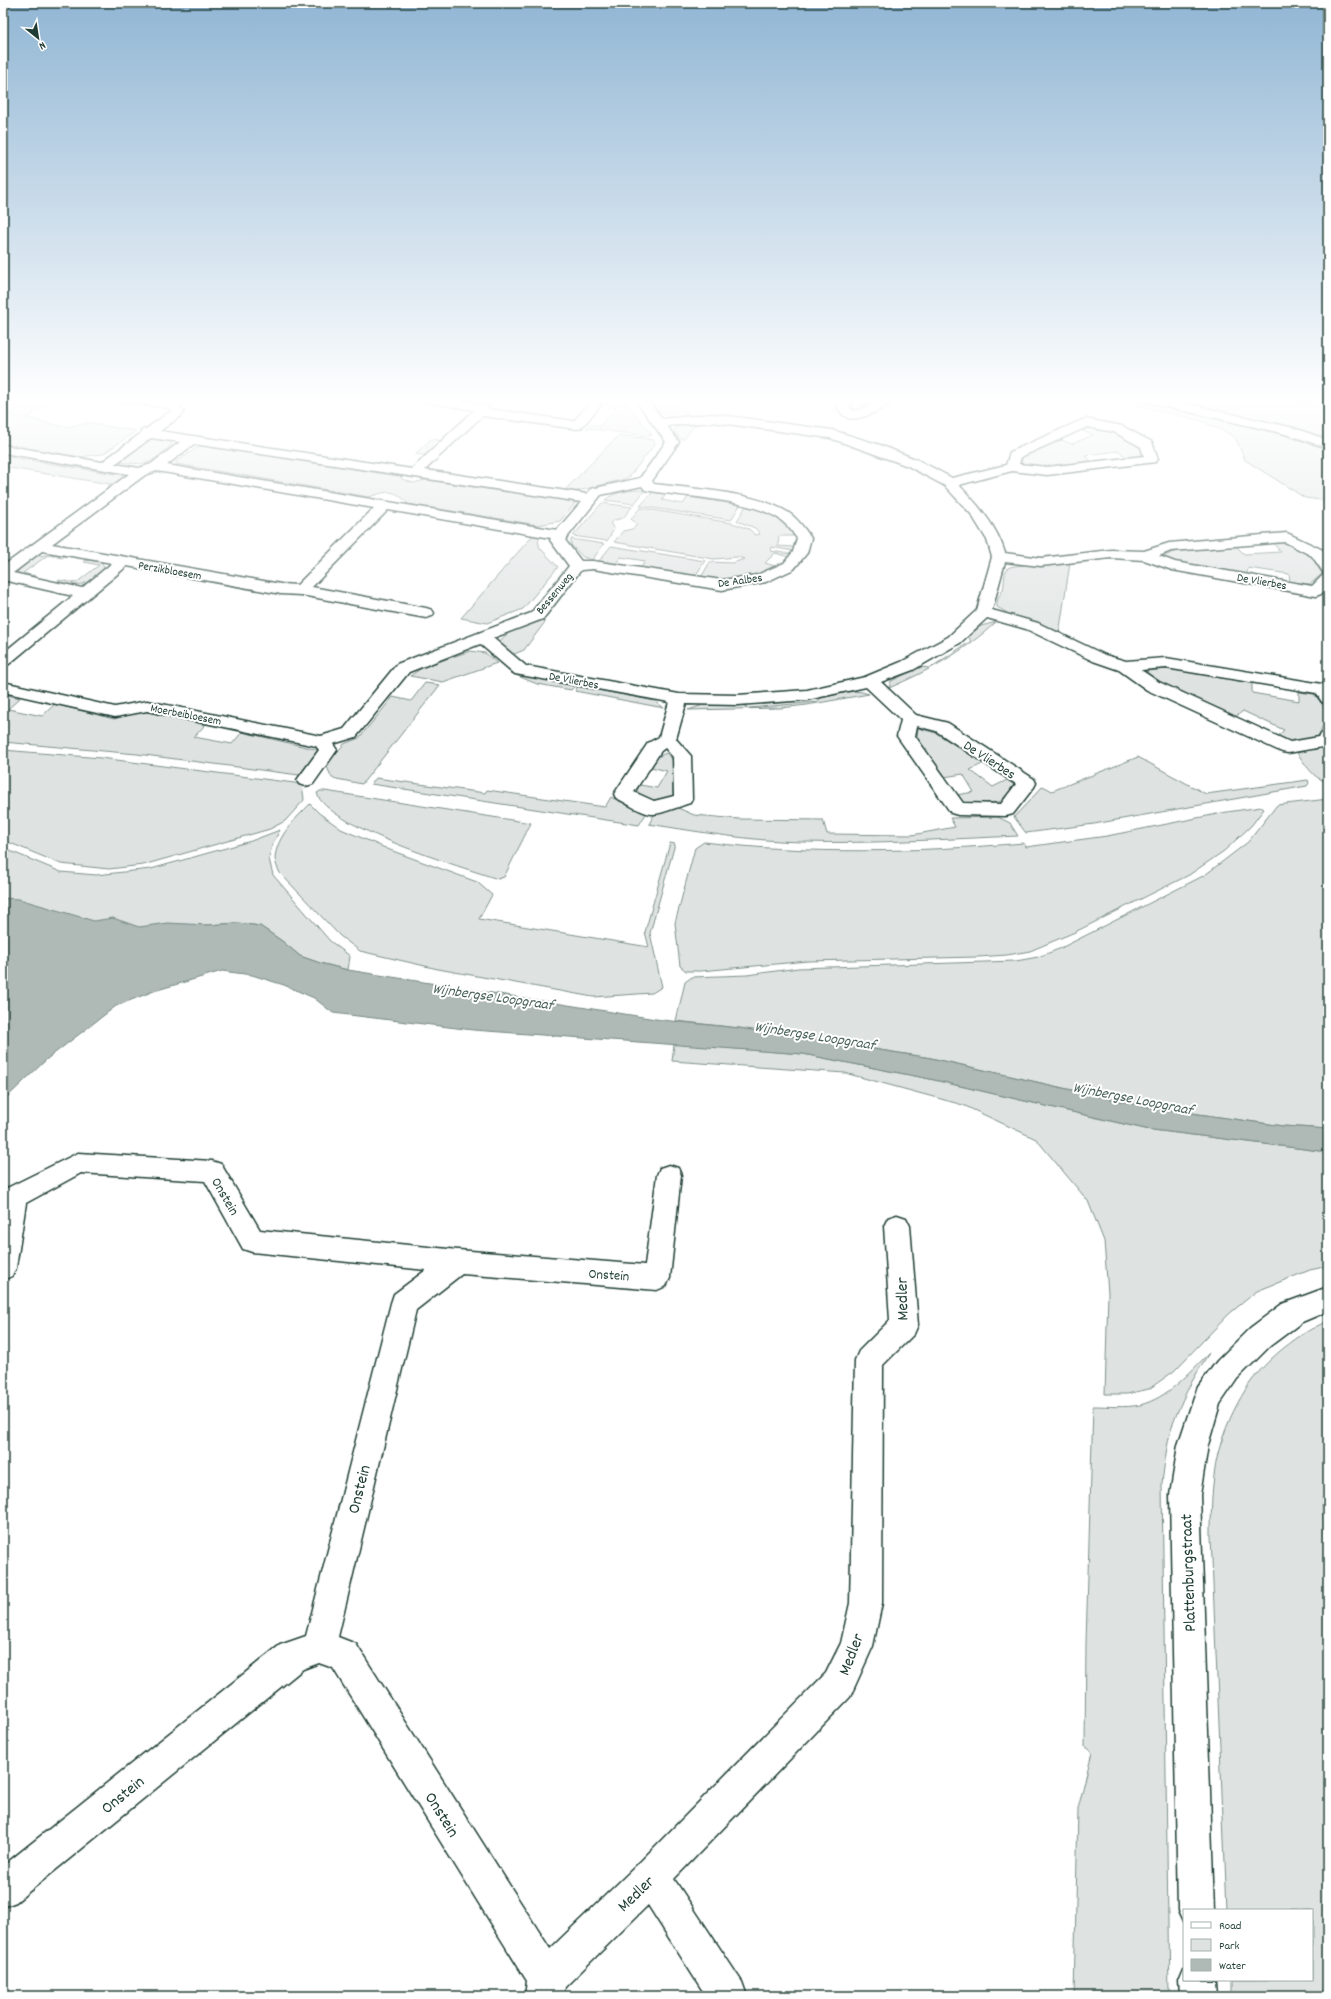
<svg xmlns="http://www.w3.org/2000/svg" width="1331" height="1999" font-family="Dekko,sans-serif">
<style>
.green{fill:#dee3e2;stroke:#7e908b}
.water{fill:#afbab7;stroke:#758883}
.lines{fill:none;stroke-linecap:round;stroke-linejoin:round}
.street-casing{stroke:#1f3d34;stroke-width:3}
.secondary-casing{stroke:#1f3d34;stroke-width:3}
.street{fill:#fff;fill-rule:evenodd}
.secondary{fill:#fff;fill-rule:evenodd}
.labels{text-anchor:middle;stroke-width:4;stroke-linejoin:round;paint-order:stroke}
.far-street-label{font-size:12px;fill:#1f3d34;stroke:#fff}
.street-label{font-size:14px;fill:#1f3d34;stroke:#fff}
.water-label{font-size:15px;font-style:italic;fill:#4a625b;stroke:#fff}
.near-street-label{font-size:17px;fill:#1f3d34;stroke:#fff}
</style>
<rect width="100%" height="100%" fill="#fff"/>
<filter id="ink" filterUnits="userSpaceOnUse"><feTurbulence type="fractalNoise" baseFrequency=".025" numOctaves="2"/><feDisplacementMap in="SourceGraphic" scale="8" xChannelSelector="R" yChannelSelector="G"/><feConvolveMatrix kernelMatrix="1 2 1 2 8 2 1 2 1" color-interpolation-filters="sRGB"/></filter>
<g filter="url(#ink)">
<path class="green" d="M37,398H57L27,418L64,427L89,423L136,431L103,454L80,457L3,445V418Z
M625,398L627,403L652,435L647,436L586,428L589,424L600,426L616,408L600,404Z
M648,398H675L689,415C672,421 655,415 648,398Z
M857,398H882L863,409L856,410L852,407Z
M1104,398H1125L1276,433L1328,449V501L1305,498L1245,460L1237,441L1232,435L1199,420Z
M1159,398H1270L1277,399L1279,398H1292L1308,402L1328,398V439L1289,428Z
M696,423L684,439H680L674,430L683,424Z
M1089,427L1117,432L1140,445L1144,456L1127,458L1119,451L1085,455L1091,462L1046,468L1020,465L1023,456L1061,440L1072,444L1093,435L1082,431Z
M619,435L654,440L655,444L630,476L625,479L574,492L565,490Z
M151,439L169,441L172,445C148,464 151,466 119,462L117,458L139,442Z
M431,439L445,441L429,456L415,454Z
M201,445L399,474L402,479L413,483L430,479L578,500L560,521L538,525L408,504C394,488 388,491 369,497L176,464V462Z
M3,456L135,477L122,486L3,467Z
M645,490L634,504L605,500C615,491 632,490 645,490Z
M653,492L666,494L662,500L683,504L688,497L740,505L731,520L640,506Z
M602,503L632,507L623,518L615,520L610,523L614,529L607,541L573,536Z
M746,506C765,511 786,516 795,536H779L778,546L794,547L793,551L772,547L771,551L791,554L789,557L775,553L765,563L778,567C753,579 727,581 700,579L710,562L732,563L745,559L737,557L714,559L614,542L623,531L632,529L636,526V523L631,519L640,508L732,523L749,529L755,535L760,534L755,528L737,521Z
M533,535L541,536L538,541L540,548L558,567L523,609L487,623L461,618Z
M571,539L604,544L592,560L583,557L571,545Z
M1289,542L1310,554L1322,574L1310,584L1290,582L1289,574L1248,568L1247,575L1180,565L1161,557L1178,551L1236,546L1244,554L1281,552L1273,543Z
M611,546L705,561L694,578L640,569L645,561L621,557L615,565L598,562Z
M53,554L65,556L62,558L48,555L23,573L36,576L33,578L23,576L16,570L37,556Z
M86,560L102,562L105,570C85,585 81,588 55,583L59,580L76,583L99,565L84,562Z
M1070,563L1059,634L1036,623L1009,614L997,607C996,600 1000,595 1003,589C1005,583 1003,573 1008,568C1012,564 1059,564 1070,563Z
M543,620L545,622L524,650L512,655L502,647L500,642C507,628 530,625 543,620Z
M996,622C964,652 928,671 889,688L891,681L920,667L930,668L971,641L968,636L981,626Z
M470,651L485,653L497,663L443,682L410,676L423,667Z
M1169,669L1252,683V693L1299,701V692L1314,694L1328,712V716L1317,738L1288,743L1276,738L1284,730L1243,711L1234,718L1160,684L1146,671Z
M511,673L575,686L571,690L537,684Z
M425,683L440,685L362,784L332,778L326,765L344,744L359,738L393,697L411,701Z
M578,686L655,701L664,708L575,691Z
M852,691L862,692L869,694L807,705L780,708L688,710L703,705H743L748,708L817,702L821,698Z
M3,694L20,698L8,709L42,716L55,704L114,719L144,711L205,725L194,737L232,744L242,732L319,750L299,775L137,754L3,742Z
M918,728L936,733L984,763L970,770L993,787L1007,780L1014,785V789L999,802L970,804L963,802L956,795L974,792L963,774L944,777L917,738Z
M1328,746V781C1314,781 1305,763 1297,753Z
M3,750L101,758L302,784L304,800L285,821L270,829L143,865L109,869L61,864L3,840Z
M666,753L673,760V795C663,802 643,803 637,790L640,785L657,788L667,771L651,767L655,758Z
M1138,757L1206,794L1308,780L1309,783L1307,786L1094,824L1026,833L1014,817L1043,786L1052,791Z
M376,778L485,793L487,790L605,807L611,797L646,814L639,825L371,784Z
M320,791H325L531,823L504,877L498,879C464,868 325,826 317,793Z
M1328,799V1129L1283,1126L1142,1106L931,1058L739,1028L676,1021L685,982L692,977L747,975L798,968L1016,961L1038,957L1059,949L1205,875L1248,842L1277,805Z
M310,804L319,813L341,829L390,850L477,882L492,895L479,919L649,947L645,932L670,843L675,844L650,933L662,987L652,993L593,997L438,969L360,951L340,936L280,873C278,869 275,863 275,858C277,836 295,819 310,804Z
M1261,807L1264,809L1251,826L1224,851L1189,875L1075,932L1030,951L1007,955L978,957L808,961L701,971H686L680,966L675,923L695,848L704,842C811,855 916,852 1024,843L1026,847L1107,836L1227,812Z
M678,808L694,815L739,819L823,820L827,834L912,835L955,827L950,818L998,817L1010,823L1018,836C946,839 874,844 803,842C751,841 700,832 649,824L655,813Z
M280,830L272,845L269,859L273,875L330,941L350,956L348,970L320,963L300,956L282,941L260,926L238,923L143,929L3,911V848L61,872L96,875L151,869L251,841Z
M674,1044L803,1054L930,1079L1145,1129L1328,1152V1266L1310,1270L1257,1291L1229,1314L1174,1371L1149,1389L1127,1394H1105L1108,1293L1104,1241L1088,1201L1036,1139L963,1105L845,1073L672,1061Z
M1328,1321V1480L1322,1502L1325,1536L1328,1544V1996H1231V1980H1312V1910H1227L1211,1536C1211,1508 1212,1469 1221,1443C1227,1423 1238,1400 1250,1383C1269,1357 1299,1333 1328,1321Z
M1209,1353C1196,1374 1184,1394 1176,1416C1167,1437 1165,1461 1162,1483L1169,1996H1074L1078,1809L1092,1752L1085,1747L1086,1643L1093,1406C1108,1406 1125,1408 1140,1405C1168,1398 1189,1373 1209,1353Z"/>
<path class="water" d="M3,898L19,899L94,921L113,918L139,927L167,923L207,925L238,923L260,926L282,941L300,956L320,963L348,970L662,1020L739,1028L931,1058L1142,1106L1283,1126L1328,1129V1152L1145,1129L930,1079L803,1054L473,1030L333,1013L314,998L284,985L252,975L222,971L154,991L116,1006L47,1059L3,1101Z"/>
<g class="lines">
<g class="street-casing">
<path id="street" d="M118,398H148L171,401L175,398H189L180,406L184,412L182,415L160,431L412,469L474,410L426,402L422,401L420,398H446L487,405L488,409L574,421L590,403L594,402L600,406L581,428L577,429L482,416L425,470L587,494L591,489L640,478L666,442L634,398H646L662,419L712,414L832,430L880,445L918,460L952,478L1006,465L1010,452L1082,420L1086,419L1122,426L1152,442L1158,459L1156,462L1047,475L1012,471L959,485C978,505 997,526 1005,553L1041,558L1111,550L1144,551L1169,543L1287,533L1323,550L1328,557V587L1321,594L1316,596L1172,570L1144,560L1111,558L1041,566L1005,562L992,610L1038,623L1105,655L1126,661L1166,658L1328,685V703L1322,702L1316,693L1166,668L1141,670L1159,682L1290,742L1319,737L1322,733L1328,732V746L1288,753L1282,752L1147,690L1119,670L1093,661L1026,629L987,618L960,643L913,670L881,682L916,715L948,723L1034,779L1036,783L1034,787L1013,814L1006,816L958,815L951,813L897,736L901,720L866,687L807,700L738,705L686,704L676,739L691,756L692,799L690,803C680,806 660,815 651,814C639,812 627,803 616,798L614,794L648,743L659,737L669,702L515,674L480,644L409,672L356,737L333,744L337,750L313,784L306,786L299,784L297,780L319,750L316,746L147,711L115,717L3,692V682L115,707L147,701L321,736L344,729L397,664L531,613L569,566L550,540L551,538L388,510L312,587L426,608L432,610L434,613L432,616L426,618L301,595L281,594L127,566L9,664L3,666V653L73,596L3,580V566L129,474L3,453V445L102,462L140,434L142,430L146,429L171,411L169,408L124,402ZM712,422L830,438L908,466L945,486L971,514L987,540L992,557L977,610L948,637L901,662L865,677L807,690L738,695L679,694L526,666L493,638L543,619L581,570L593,569L722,590L766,582L794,569L807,553L811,538C805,529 798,519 789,513C757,492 693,489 654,484L652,481L679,442L667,426ZM1087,427L1114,432L1141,447L1144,456L1047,467L1019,464L1021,457ZM151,438L180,442L151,464L139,468L115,464ZM194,444L581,502L557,530L167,465ZM157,471L374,508L297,585L281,584L52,544L145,475ZM642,486L645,490L650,491C687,497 747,499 778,518C785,523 791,529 795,536L797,538L793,552L784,563L757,575L722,580L593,561H581L565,540L601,495ZM1285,542L1312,556L1323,572L1328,573L1323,575L1312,586L1175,562L1159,556L1171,551ZM42,551L112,563L82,588L13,573ZM917,726L936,731L1016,784L1001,804L963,803L915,736ZM665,748L673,757L674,796L654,801L634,792L661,751Z
M843,398H855L849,407L854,411C872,407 877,397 896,398C890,407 859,422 848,418C844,416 839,411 837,407Z
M1299,398H1314L1308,402L1301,401Z
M78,1153L212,1161L221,1164L260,1230L458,1250L645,1265L657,1175L660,1168L669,1165L678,1168L681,1175L670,1278L666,1286L657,1290L462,1274L416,1310L338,1637L356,1644L550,1949L638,1864L826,1673L841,1643L850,1603L855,1360L859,1351L890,1320L884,1226L888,1218L897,1215L906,1218L910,1226L918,1325L914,1334L883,1365L882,1603L873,1646L850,1697L674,1879L742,1982L747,1996H706L648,1905L565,1987L563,1996H525L527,1981L333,1668L319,1663L303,1669L16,1902L3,1907V1866L280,1645L306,1636L391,1303L394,1294L426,1270L252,1252L243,1249L205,1181L81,1173L26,1203L16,1268L12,1276L3,1280V1194L5,1189Z"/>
</g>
<g class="secondary-casing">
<path id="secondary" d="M1140,398H1161L1294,428L1328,440V448L1286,434L1146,402Z
M1328,1287V1311L1302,1322L1270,1346L1237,1379L1220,1404L1208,1445L1200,1495L1214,1910H1184V1923L1178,1910L1170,1495L1178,1445L1194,1397L1198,1387L1217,1361L1250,1328L1282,1304Z
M1184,1968V1980H1217L1218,1996H1180L1179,1980Z"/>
</g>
<use href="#street" class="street"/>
<use href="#secondary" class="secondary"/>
</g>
</g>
<linearGradient id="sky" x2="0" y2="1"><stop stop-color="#91b6d4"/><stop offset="0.59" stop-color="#fff"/><stop offset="1" stop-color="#fff" stop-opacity="0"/></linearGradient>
<rect width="1331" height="678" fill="url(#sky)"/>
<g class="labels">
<g class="far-street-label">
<text transform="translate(170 570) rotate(10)" y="4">Perzikbloesem</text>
<text transform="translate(740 580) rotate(-8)" y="4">De Aalbes</text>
<text transform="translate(1262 581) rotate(10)" y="4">De Vlierbes</text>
<text transform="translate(554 593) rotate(-50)" y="4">Bessenweg</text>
<text transform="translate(574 680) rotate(11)" y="4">De Vlierbes</text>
<text transform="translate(186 714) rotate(11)" y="4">Moerbeibloesem</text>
</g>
<g class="street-label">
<text transform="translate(990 759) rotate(33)" y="5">De Vlierbes</text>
<text transform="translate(226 1196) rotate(60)" y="5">Onstein</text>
<text transform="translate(609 1274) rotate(4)" y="5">Onstein</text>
</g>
<g class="water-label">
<text transform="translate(493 996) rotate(8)" y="5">Wijnbergse Loopgraaf</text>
<text transform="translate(815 1035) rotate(9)" y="5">Wijnbergse Loopgraaf</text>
<text transform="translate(1133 1098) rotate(11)" y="5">Wijnbergse Loopgraaf</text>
</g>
<g class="near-street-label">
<text transform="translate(901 1299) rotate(-91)" y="6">Medler</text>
<text transform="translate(358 1489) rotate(-76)" y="6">Onstein</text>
<text transform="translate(1187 1573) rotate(-92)" y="6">Plattenburgstraat</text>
<text transform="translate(850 1654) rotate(-69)" y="6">Medler</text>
<text transform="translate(122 1794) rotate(-39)" y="6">Onstein</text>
<text transform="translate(443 1814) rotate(58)" y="6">Onstein</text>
<text transform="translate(635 1893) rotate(-44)" y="6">Medler</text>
</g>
</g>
<rect width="1331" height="1999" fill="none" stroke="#fff" stroke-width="16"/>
<rect x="8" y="8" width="1315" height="1983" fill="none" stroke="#1f3d34" stroke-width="1.5" filter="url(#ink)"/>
<rect x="1183" y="1909" width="130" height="72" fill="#ffffff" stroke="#a5b1ae"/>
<rect x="1191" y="1922" width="20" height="6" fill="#ffffff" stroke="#a5b1ae"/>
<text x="1219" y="1929" font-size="12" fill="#1f3d34">Road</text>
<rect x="1191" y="1939" width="20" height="12" fill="#dee3e2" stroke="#a5b1ae"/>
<text x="1219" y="1949" font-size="12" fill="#1f3d34">Park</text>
<rect x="1191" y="1959" width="20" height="12" fill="#afbab7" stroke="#a5b1ae"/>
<text x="1219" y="1969" font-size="12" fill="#1f3d34">Water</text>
<g transform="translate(38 38) rotate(150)" stroke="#ffffff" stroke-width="3" paint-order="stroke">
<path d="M0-3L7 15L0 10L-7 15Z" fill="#1f3d34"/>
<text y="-6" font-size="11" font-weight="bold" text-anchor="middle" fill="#1f3d34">N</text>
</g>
</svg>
